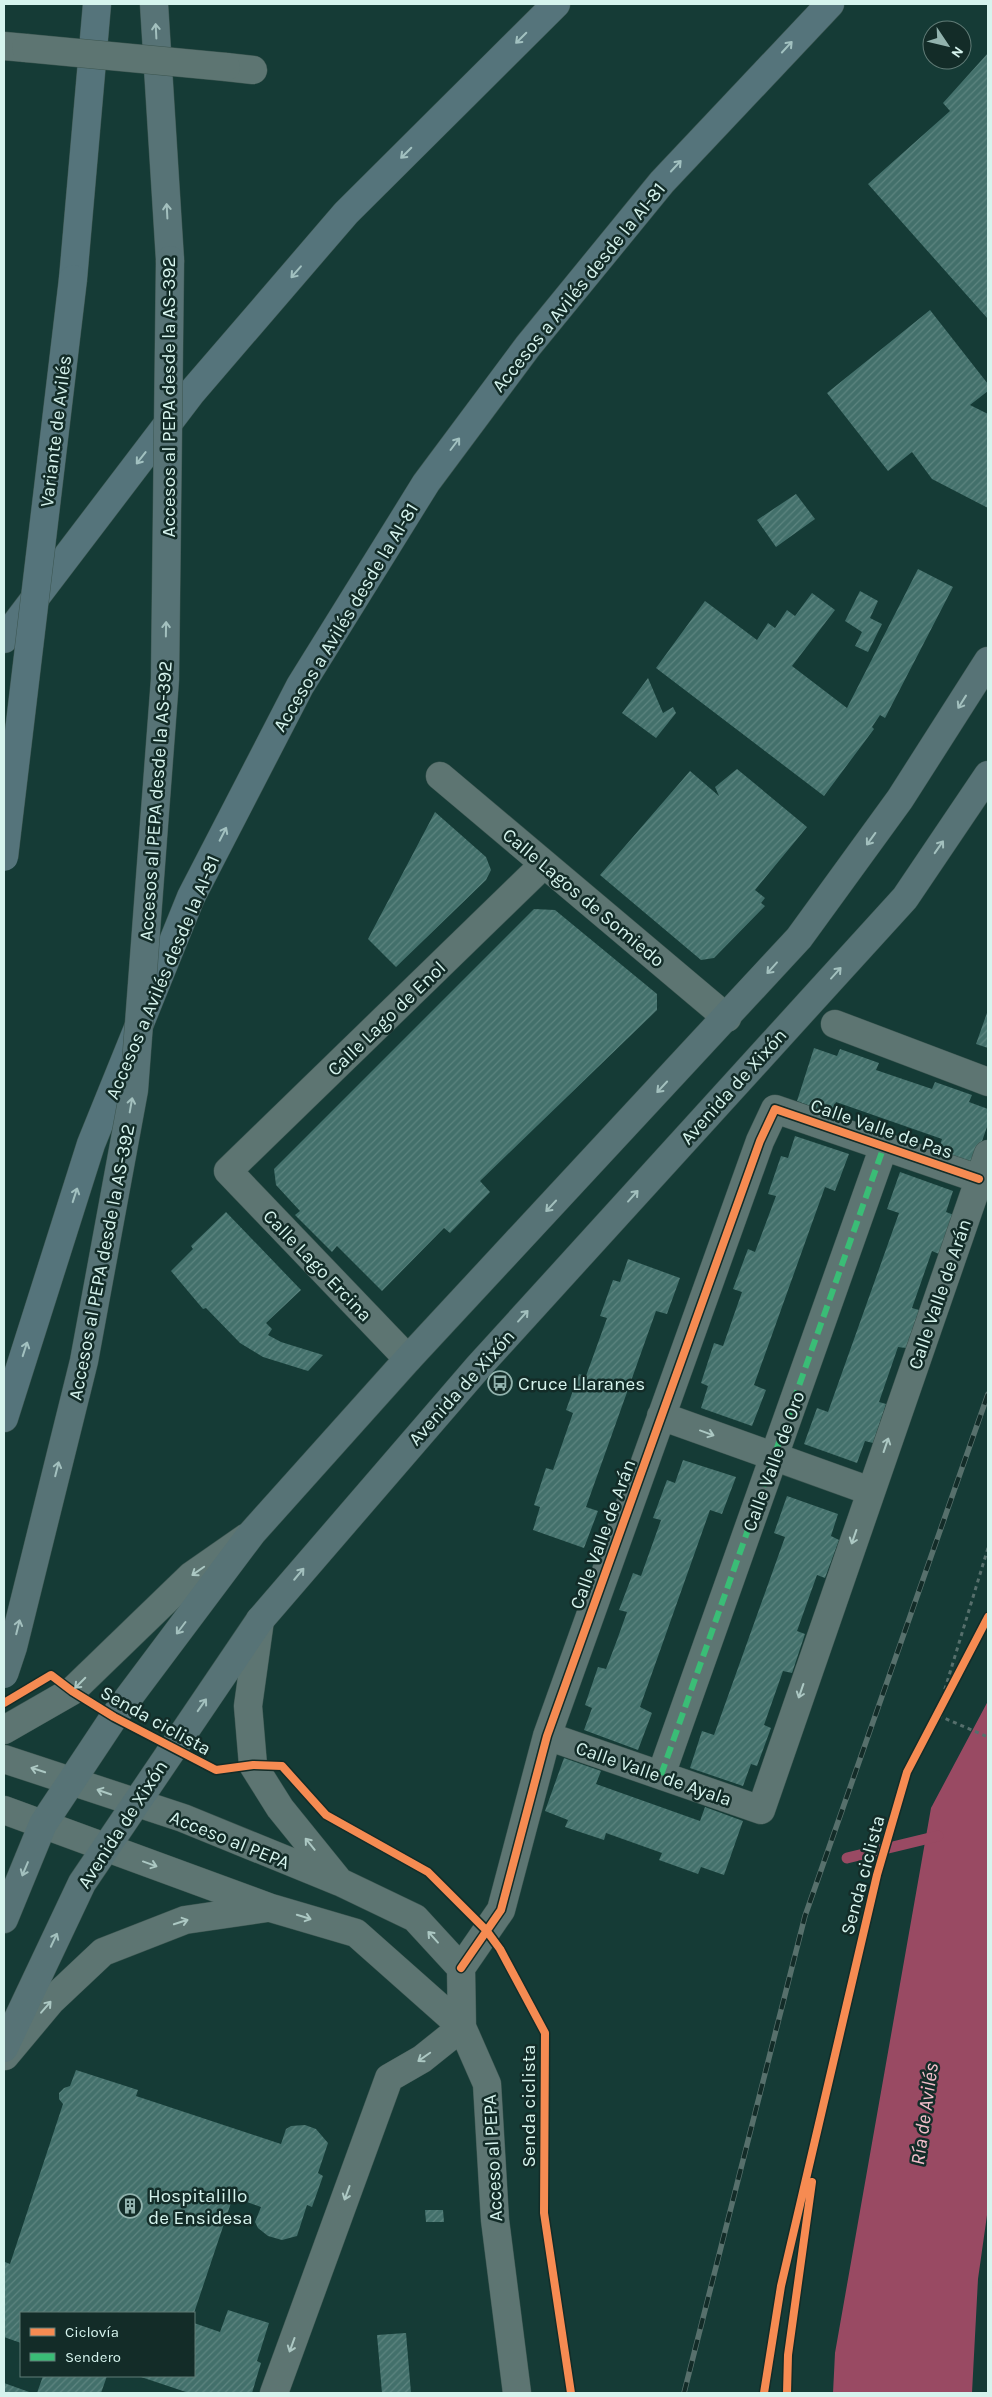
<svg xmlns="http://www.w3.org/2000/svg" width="992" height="2397" font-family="Karla,sans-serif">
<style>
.water{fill:#994a63}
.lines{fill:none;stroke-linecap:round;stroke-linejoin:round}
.stream{stroke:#994a63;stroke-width:11}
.building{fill:url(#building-hatch)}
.minor-casing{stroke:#3c5651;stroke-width:29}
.major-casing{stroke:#3c5651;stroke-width:29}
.highway-casing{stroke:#3c5651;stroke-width:29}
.path{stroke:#566f6c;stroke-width:3;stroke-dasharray:4 4;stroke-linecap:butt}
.minor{stroke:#5d7572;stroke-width:28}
.major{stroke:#577376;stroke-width:28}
.highway{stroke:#55747b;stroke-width:28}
.rail-casing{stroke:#57706c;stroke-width:5.5}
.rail{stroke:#132c28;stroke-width:4;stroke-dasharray:11;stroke-linecap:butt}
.minor-bridge-casing{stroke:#3c5651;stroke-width:29;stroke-linecap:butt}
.major-bridge-casing{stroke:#3c5651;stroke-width:29;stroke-linecap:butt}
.highway-bridge-casing{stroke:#3c5651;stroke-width:29;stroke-linecap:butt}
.minor-bridge{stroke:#5d7572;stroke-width:28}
.major-bridge{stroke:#577376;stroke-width:28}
.highway-bridge{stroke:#55747b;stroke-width:28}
.quiet{stroke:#3abd76;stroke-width:6;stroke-dasharray:12 6;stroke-linecap:butt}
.cycleway-casing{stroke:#132c28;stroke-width:11}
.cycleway{stroke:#f68b52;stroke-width:8}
.oneway{stroke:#a3c0be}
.oneway2{stroke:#a2c1c0}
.oneway3{stroke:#acc8c3}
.labels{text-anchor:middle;stroke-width:5;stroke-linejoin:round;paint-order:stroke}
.street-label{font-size:19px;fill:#d6f4ee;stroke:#132c28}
.poi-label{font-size:19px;fill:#d6f4ee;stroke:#132c28;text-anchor:start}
.water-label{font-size:20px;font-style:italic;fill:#f4c0cc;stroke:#132c28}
</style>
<defs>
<pattern id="building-hatch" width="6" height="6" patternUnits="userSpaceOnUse" patternTransform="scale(1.25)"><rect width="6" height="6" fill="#43706b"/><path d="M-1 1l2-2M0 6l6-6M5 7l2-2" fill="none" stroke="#5d8580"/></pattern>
</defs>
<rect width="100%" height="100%" fill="#153b36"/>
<path class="water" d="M988,1701V2208L978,2279L972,2393H833L835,2353L931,1808Z"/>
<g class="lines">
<path class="stream" d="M847,1858L938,1836"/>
</g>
<path class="building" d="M988,53V319L868,184L950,111L943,103Z
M930,310L988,384V391L970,405L988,414V508L932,479L912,452L888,471L827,393Z
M796,494L815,519L776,547L757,520Z
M918,569L953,587L885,718L880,715L872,727L874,729L824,796L656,668L705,601L757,640L768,623L775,628L787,610L795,616L812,593L835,610L792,666L847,708Z
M860,591L878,601L870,618L882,624L868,652L855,646L862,632L845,621Z
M648,678L663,713L673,707L676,713L656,738L622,713Z
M737,769L807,827L755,890L765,898L761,903L765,906L714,958L701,960L600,875L690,771L719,796L715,787Z
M435,812L486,857L491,870L486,880L396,967L368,939Z
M534,909L555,910L657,994V1010L480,1181L490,1192L450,1233L444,1228L382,1291L337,1246L332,1252L295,1215L300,1211L276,1185L274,1169Z
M988,1010V1048L976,1044Z
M814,1048L837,1056L840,1049L879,1063L876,1070L932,1089L935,1082L972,1095L969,1102L988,1109V1124L974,1164L938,1151L942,1139L836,1102L832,1114L797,1101Z
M795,1136L849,1154L835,1191L825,1187L754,1385L766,1390L752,1426L701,1408L708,1386L701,1383L714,1343L723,1346L742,1292L733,1289L748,1249L755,1252L776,1196L768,1194L781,1156L788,1158Z
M900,1172L953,1191L946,1212L954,1215L939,1254L932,1251L912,1308L919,1310L906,1348L898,1347L879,1402L886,1404L873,1443L865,1441L857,1463L804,1444L817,1408L828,1412L899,1213L887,1209Z
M226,1212L301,1290L266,1323L272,1329L268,1335L281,1342L323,1355L308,1371L263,1357L240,1343L206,1308L203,1309L171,1271L193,1249L191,1246Z
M628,1259L680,1278L667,1314L656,1311L586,1507L598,1511L584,1548L533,1530L540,1507L534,1505L546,1468L553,1470L573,1413L566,1410L579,1374L586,1376L607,1318L600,1316L613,1280L620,1282Z
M683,1460L736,1477L722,1514L710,1510L640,1707L652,1713L638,1750L584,1730L592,1708L585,1705L598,1667L606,1669L617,1640L627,1612L619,1610L633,1573L641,1576L661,1520L653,1518L667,1480L675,1483Z
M787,1496L838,1514L831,1536L839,1540L825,1578L817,1575L797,1631L805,1634L792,1673L783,1671L764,1725L771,1728L757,1766L751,1764L743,1786L690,1768L702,1731L714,1735L785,1537L774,1533Z
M564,1758L601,1771L596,1784L700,1821L705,1807L743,1821L724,1875L701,1867L698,1874L659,1860L662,1853L606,1833L604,1840L565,1827L568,1820L545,1811Z
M76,2070L138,2090L136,2096L281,2144L286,2129L291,2126L305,2125L316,2129L328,2143L318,2173L323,2176L312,2207L307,2205L297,2236L282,2240L268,2236L258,2228L255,2222L261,2207L233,2197L194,2313H21V2343L4,2337V2267L5,2262L10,2264L63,2104L59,2099V2093L64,2088L70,2086Z
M425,2210H443L444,2222H426Z
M228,2310L269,2323L257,2361L261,2363L252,2393H189L138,2376H194V2323L220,2332Z
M406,2333L411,2393H382L377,2335Z
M43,2376H107L101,2393H37Z
M4,2383L32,2393H4Z"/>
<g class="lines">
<g class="minor-casing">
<path id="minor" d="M4,46L26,48
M226,67L253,70
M440,776L727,1018
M835,1024L988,1082
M408,1359L228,1171L544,864
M661,1416L870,1491
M260,1620L248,1706L253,1765L280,1808L339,1881
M4,1730L72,1691L191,1576L247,1537
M547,1736L761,1810L988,1154
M4,1759L183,1818L340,1882L415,1918L461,1968L462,2027L487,2084L495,2220L517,2393
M661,1775L884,1146
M4,1810L271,1908L356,1933L462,2027
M461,1968L501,1910L547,1736L760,1141L775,1109L979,1179
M5,2056L51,2001L103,1952L185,1920L267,1908
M274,2393L389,2078L422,2059L462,2027"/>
</g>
<g class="major-casing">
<path id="major" d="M154,4L170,260
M4,1919L43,1824L114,1717L252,1533L408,1359L799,938L900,799L988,661
M4,2048L82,1883L260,1620L479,1366L905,898L988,775"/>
</g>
<g class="highway-casing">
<path id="highway" d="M73,279L97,4
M4,639L192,392L346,213L556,4
M4,1418L91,1144L191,897L300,686L426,483L528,346L662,182L830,4"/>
</g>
<path class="path" d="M988,1548L937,1715L988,1737"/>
<use href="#minor" class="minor"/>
<use href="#major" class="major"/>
<use href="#highway" class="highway"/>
<g class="rail-casing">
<path id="rail" d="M684,2393L805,1916L988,1394"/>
</g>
<use href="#rail" class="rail"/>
<g class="minor-bridge-casing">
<path id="minor-bridge" d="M26,48L226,67"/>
</g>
<g class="major-bridge-casing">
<path id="major-bridge" d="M4,1674L13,1647L84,1361L134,1090L165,679L170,260"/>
</g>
<g class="highway-bridge-casing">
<path id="highway-bridge" d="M4,857L73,279"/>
</g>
<use href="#minor-bridge" class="minor-bridge"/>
<use href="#major-bridge" class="major-bridge"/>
<use href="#highway-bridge" class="highway-bridge"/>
<path class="quiet" d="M661,1775L884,1146"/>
<g class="cycleway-casing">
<path id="cycleway" d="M4,1703L51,1675L72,1691L114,1717L216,1770L253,1765L282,1766L326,1815L428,1872L486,1930L500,1949L545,2033L544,2213L571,2393
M461,1968L501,1910L547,1736L760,1141L775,1109L979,1179
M764,2393L781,2286L877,1875L907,1772L988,1617
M787,2393L788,2355L812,2182"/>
</g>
<use href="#cycleway" class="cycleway"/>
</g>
<defs><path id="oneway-shaft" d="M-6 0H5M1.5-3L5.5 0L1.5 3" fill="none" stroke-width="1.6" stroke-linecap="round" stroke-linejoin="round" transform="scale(1.25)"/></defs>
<g class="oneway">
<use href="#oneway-shaft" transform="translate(156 31) rotate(-93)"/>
<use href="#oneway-shaft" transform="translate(167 211) rotate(-93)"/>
<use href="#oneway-shaft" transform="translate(166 629) rotate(-89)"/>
<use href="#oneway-shaft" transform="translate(962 702) rotate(122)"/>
<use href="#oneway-shaft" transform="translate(871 839) rotate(126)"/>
<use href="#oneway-shaft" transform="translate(939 847) rotate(-55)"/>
<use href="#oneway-shaft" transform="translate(772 968) rotate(132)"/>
<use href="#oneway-shaft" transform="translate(836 973) rotate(-48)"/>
<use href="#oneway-shaft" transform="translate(662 1087) rotate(133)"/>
<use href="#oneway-shaft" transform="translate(131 1105) rotate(-80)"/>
<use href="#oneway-shaft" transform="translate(633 1196) rotate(-48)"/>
<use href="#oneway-shaft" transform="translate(551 1206) rotate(133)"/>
<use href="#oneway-shaft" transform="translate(523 1316) rotate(-48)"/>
<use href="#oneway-shaft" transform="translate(57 1469) rotate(-76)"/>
<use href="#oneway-shaft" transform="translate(299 1574) rotate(-50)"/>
<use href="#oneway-shaft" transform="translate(18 1627) rotate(-76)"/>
<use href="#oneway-shaft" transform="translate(181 1628) rotate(127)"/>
<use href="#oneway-shaft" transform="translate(202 1705) rotate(-55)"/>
<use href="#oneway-shaft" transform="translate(25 1869) rotate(113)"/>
<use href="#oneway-shaft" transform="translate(54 1940) rotate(-65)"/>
</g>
<g class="oneway2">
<use href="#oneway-shaft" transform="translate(521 38) rotate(135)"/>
<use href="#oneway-shaft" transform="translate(787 47) rotate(-47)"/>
<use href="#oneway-shaft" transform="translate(406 153) rotate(135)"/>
<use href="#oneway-shaft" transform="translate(676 166) rotate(-47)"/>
<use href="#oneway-shaft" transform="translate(296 272) rotate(131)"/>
<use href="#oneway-shaft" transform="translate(455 444) rotate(-53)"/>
<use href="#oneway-shaft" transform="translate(141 458) rotate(128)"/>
<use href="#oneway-shaft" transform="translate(223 834) rotate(-63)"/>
<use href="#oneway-shaft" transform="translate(75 1195) rotate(-72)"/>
<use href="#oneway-shaft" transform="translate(25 1349) rotate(-72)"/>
</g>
<g class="oneway3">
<use href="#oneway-shaft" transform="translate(707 1433) rotate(20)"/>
<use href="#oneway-shaft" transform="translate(886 1445) rotate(-71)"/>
<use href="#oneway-shaft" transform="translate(854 1537) rotate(109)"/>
<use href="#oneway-shaft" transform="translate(198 1571) rotate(145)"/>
<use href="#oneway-shaft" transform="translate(80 1683) rotate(135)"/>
<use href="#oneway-shaft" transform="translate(801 1691) rotate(109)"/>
<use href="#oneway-shaft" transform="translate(38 1770) rotate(-162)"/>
<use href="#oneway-shaft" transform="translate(104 1792) rotate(-161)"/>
<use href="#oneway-shaft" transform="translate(310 1844) rotate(-129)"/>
<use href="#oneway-shaft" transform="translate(150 1864) rotate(20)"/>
<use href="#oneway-shaft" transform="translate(304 1917) rotate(17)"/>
<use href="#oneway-shaft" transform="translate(181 1922) rotate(-18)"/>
<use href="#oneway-shaft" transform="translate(433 1937) rotate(-132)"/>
<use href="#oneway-shaft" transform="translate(46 2007) rotate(-49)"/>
<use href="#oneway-shaft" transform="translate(424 2057) rotate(145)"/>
<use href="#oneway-shaft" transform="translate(347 2193) rotate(110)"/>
<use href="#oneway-shaft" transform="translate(292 2345) rotate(110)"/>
</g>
<defs>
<g id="bus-ring" transform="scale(1.25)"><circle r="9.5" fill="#132c28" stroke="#92b3ae" stroke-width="1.5"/><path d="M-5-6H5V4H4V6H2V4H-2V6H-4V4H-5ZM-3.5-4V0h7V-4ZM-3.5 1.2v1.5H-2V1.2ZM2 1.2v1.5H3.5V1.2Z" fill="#92b3ae"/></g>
<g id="building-ring" transform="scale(1.25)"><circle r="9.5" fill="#132c28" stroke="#92b3ae" stroke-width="1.5"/><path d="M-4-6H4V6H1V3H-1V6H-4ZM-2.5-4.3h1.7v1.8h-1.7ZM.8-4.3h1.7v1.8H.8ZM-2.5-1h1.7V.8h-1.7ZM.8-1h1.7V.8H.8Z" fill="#92b3ae"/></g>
</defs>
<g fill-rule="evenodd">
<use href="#bus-ring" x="500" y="1383"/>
<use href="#building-ring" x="130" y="2206"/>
</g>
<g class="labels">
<g class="street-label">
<text transform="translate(578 287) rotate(-51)" y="7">Accesos a Avilés desde la AI-81</text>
<text transform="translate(168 397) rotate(-90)" y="7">Accesos al PEPA desde la AS-392</text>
<text transform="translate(55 431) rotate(-83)" y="7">Variante de Avilés</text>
<text transform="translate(345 617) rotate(-59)" y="7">Accesos a Avilés desde la AI-81</text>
<text transform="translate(155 801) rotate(-86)" y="7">Accesos al PEPA desde la AS-392</text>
<text transform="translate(584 897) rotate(40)" y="7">Calle Lagos de Somiedo</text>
<text transform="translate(162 977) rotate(-67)" y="7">Accesos a Avilés desde la AI-81</text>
<text transform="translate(386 1018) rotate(-44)" y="7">Calle Lago de Enol</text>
<text transform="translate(733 1086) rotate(-48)" y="7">Avenida de Xixón</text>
<text transform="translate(882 1128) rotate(19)" y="7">Calle Valle de Pas</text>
<text transform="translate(101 1262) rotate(-79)" y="7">Accesos al PEPA desde la AS-392</text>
<text transform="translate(318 1265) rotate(46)" y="7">Calle Lago Ercina</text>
<text transform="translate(939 1294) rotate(-71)" y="7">Calle Valle de Arán</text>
<text transform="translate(461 1387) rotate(-48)" y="7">Avenida de Xixón</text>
<text transform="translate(773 1461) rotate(-70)" y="7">Calle Valle de Oro</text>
<text transform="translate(602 1534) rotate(-70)" y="7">Calle Valle de Arán</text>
<text transform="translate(156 1720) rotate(29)" y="7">Senda ciclista</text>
<text transform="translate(654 1773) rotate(19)" y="7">Calle Valle de Ayala</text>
<text transform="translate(122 1824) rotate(-57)" y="7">Avenida de Xixón</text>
<text transform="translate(230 1839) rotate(22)" y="7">Acceso al PEPA</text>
<text transform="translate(862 1875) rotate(-75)" y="7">Senda ciclista</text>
<text transform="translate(528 2106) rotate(-90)" y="7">Senda ciclista</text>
<text transform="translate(492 2158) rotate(-93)" y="7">Acceso al PEPA</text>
</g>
<g class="poi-label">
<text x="518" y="1390">Cruce Llaranes</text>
<text x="148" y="2202">Hospitalillo<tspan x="148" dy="22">de Ensidesa</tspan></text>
</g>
<g class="water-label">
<text transform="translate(924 2114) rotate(-82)" y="7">Ría de Avilés</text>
</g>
</g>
<rect width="992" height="2397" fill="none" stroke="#d6f4ee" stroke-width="10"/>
<rect x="20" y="2312" width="175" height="65" fill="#132c28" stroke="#617c77"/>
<rect x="30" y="2328" width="25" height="8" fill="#f68b52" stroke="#617c77"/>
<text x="65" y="2337" font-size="15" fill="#d6f4ee">Ciclovía</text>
<rect x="30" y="2353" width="25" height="8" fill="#3abd76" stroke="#617c77"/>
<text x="65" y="2362" font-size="15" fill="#d6f4ee">Sendero</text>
<g transform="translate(947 45) rotate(125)"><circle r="24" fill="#132c28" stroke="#617c77"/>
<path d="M0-4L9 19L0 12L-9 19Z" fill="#92b3ae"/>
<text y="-8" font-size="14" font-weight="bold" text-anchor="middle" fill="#d6f4ee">N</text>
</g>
</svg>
